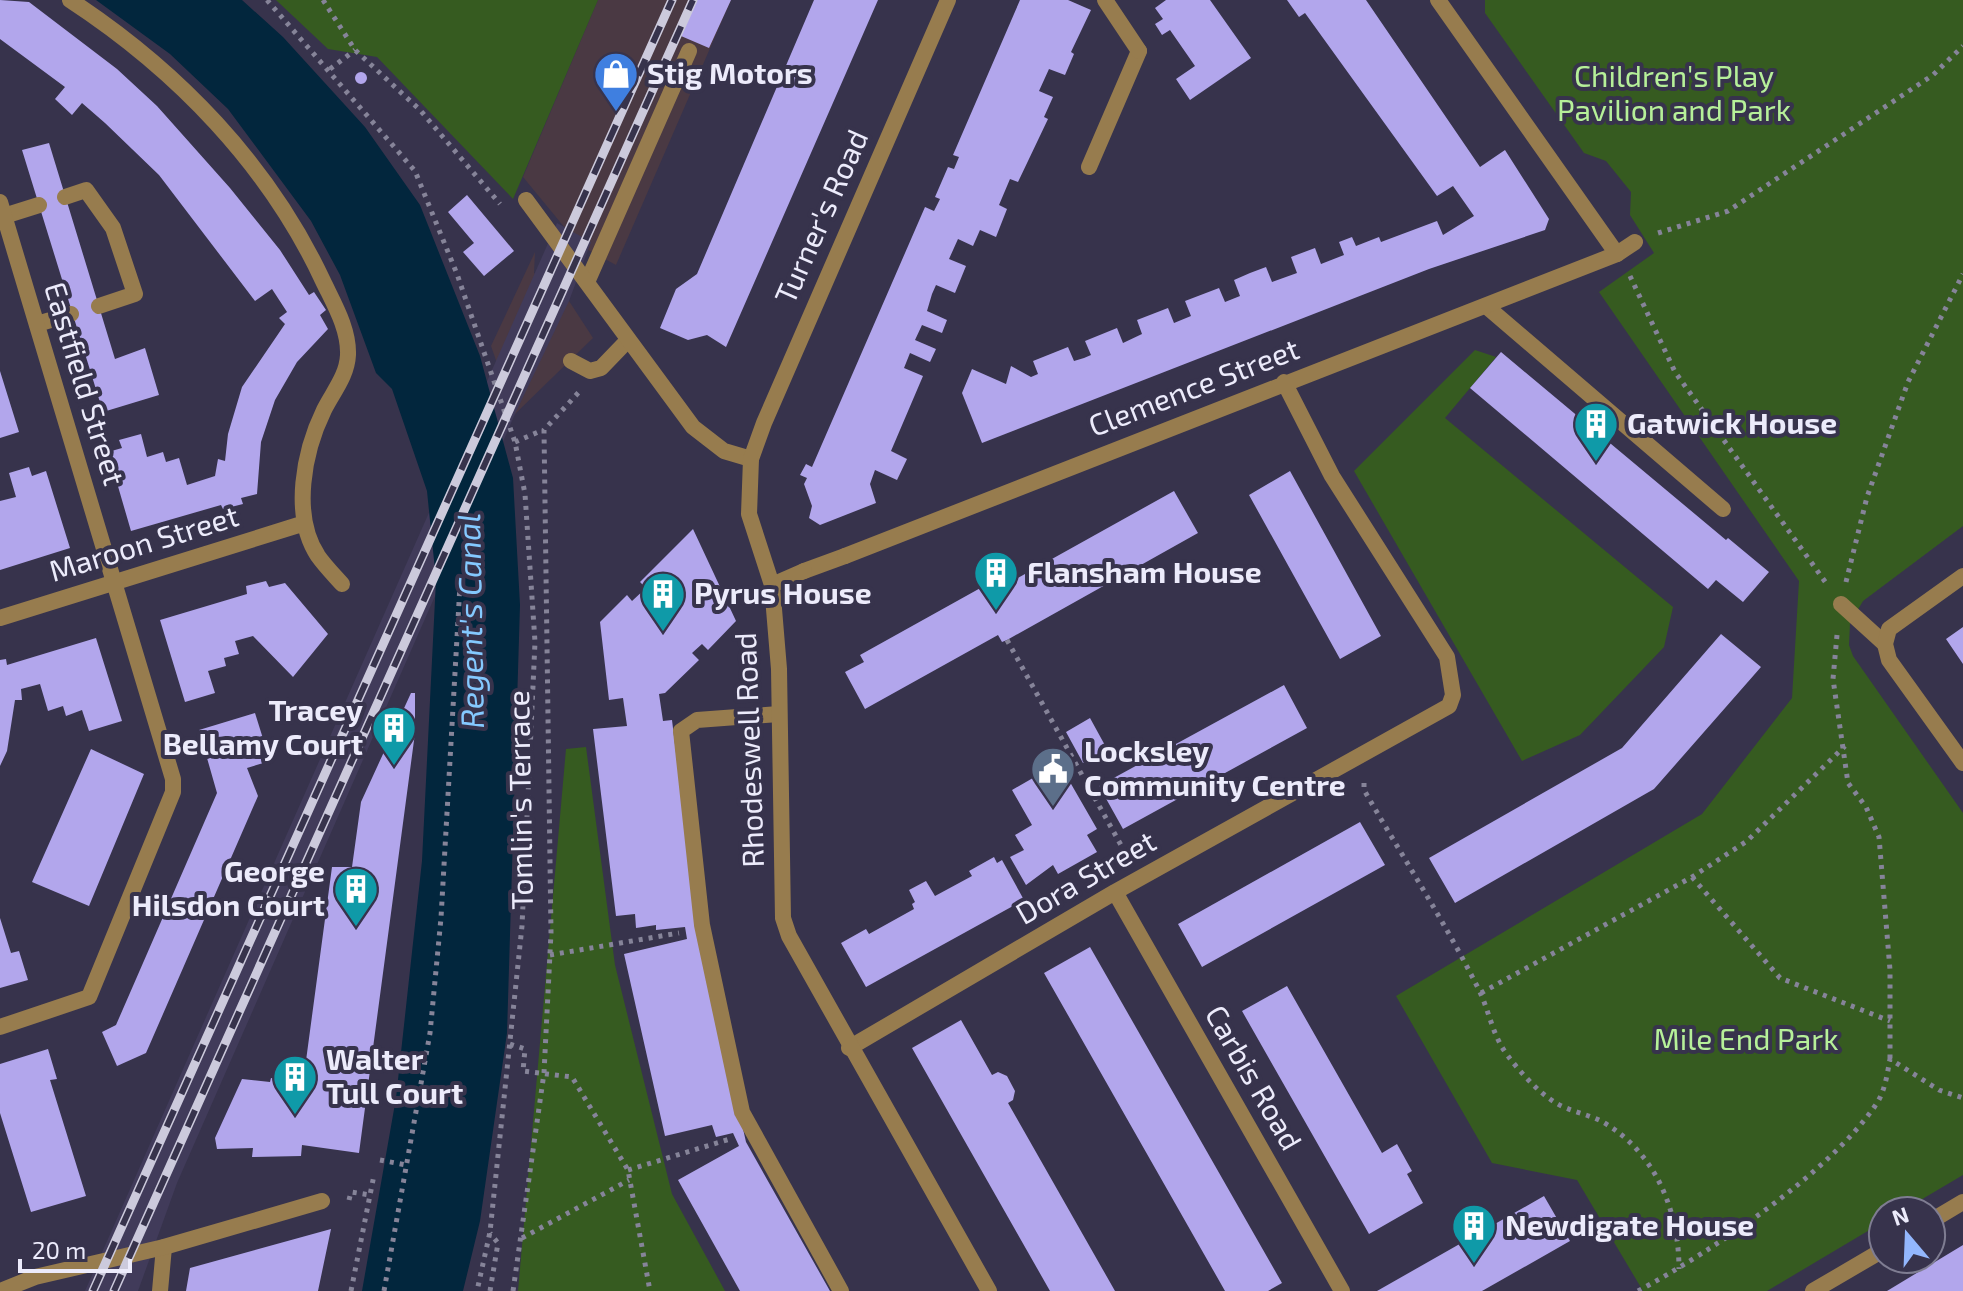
<svg xmlns="http://www.w3.org/2000/svg" width="1963" height="1291" font-family="'Exo 2',sans-serif">
<style>
.commercial{fill:#4a3943}
.built{fill:#413b5a}
.green{fill:#365b20}
.water{fill:#02263d}
.building{fill:#b2a6ec}
.lines{fill:none;stroke-linecap:round;stroke-linejoin:round}
.path{stroke:#868499;stroke-width:5;stroke-dasharray:4 6;stroke-linecap:butt}
.service{stroke:#977c4e;stroke-width:16}
.minor{stroke:#977c4e;stroke-width:16}
.tertiary{stroke:#977c4e;stroke-width:16}
.rail-casing{stroke:#cccadc;stroke-width:9}
.rail{stroke:#37334c;stroke-width:6;stroke-dasharray:18;stroke-linecap:butt}
.labels{text-anchor:middle;stroke-width:8;stroke-linejoin:round;paint-order:stroke}
.poi-label{font-size:30px;font-weight:bold;fill:#ecebfb;stroke:#37334c;text-anchor:start}
.park-label{font-size:30px;fill:#b6f099;stroke:#37334c}
.street-label{font-size:30px;fill:#ecebfb;stroke:#37334c}
.water-label{font-size:32px;font-style:italic;fill:#84c9ff;stroke:#37334c}
</style>
<rect width="100%" height="100%" fill="#37334c"/>
<path class="commercial" d="M598,0H731L616,265L579,245L523,177Z
M535,252L534,273L569,301L593,338L515,414L491,346Z"/>
<path class="built" d="M557,223L591,242L569,301L515,414L177,1183L138,1291H85Z"/>
<path class="green" d="M276,0H598L513,199L377,57L328,49Z
M1485,0H1963V526L1863,601L1850,623L1849,645L1853,656L1963,813V1175L1902,1211H1883V1222L1767,1291H1643L1577,1180L1492,1163L1396,996L1702,814L1792,698L1799,581L1599,292L1654,253L1630,215L1631,192L1606,161L1584,153L1485,13Z
M1475,350L1496,357L1445,418L1673,607L1664,647L1580,735L1522,761L1354,471Z
M586,747L615,965L672,1194L725,1291H518L566,749Z"/>
<path class="water" d="M96,0H242L283,37L365,127L420,205L480,356L513,478L520,605L507,1033L480,1221L463,1291H362L396,1098L422,861L436,580L427,491L392,389L376,373L340,275L311,221L228,109L170,54Z"/>
<path class="building" d="M0,0L29,2L117,69L157,106L230,188L280,250L309,295L314,292L326,310L320,315L328,329L297,362L275,400L261,442L257,494L241,498L243,504L223,509L221,505L131,531L108,452L122,448L119,440L141,434L147,457L163,452L166,462L179,458L187,485L215,476L218,459L225,461L228,434L242,387L285,324L279,318L287,312L272,289L255,301L159,175L105,123L82,103L72,115L55,99L65,87L0,39Z
M697,0H731L709,48L681,36Z
M814,0H878L726,347L707,335L688,340L660,328L676,289L697,274Z
M1020,0H1068L1091,10L1071,52L1074,54L1065,75L1049,69L1039,91L1053,97L1044,117L1048,119L1018,182L1010,179L999,205L1007,209L996,237L980,230L973,246L958,239L949,259L966,266L955,293L936,285L932,294L927,311L947,320L942,333L922,325L915,340L936,349L930,362L910,353L904,368L923,376L891,451L907,459L897,480L875,470L870,484L876,503L820,525L809,518L812,506L804,484L807,478L800,475L806,464L812,467L925,207L934,211L940,199L935,197L948,167L954,169L959,157L953,155Z
M1166,0H1210L1251,58L1190,100L1176,79L1195,66L1170,30L1162,35L1155,24L1163,19L1155,8Z
M1287,0H1366L1480,167L1505,150L1549,219L1545,230L1429,269L982,443L962,393L972,369L1006,384L1011,366L1031,377L1038,374L1033,361L1068,347L1074,361L1084,358L1091,355L1085,341L1117,328L1123,343L1142,334L1137,320L1168,308L1174,323L1191,316L1185,301L1219,288L1225,302L1240,296L1234,280L1250,273L1266,267L1272,282L1297,273L1291,257L1315,248L1321,264L1344,255L1339,242L1352,237L1356,246L1379,237L1381,242L1437,221L1443,235L1474,216L1453,186L1437,196L1305,13L1299,17Z
M355 78a6 6 0 1 1 12 0a6 6 0 1 1-12 0Z
M49,143L115,359L145,348L159,395L103,412L22,150Z
M467,195L514,251L484,276L463,252L474,243L448,212Z
M1501,352L1726,540L1728,538L1769,572L1743,602L1716,580L1708,589L1470,388Z
M0,371L19,432L0,438Z
M29,467L32,476L46,471L70,548L0,570V501L16,497L9,473Z
M1290,471L1381,636L1340,659L1249,495Z
M1174,491L1198,533L1007,640L1002,642L998,635L865,709L845,672L864,662L860,655L993,581L998,589Z
M693,529L736,621L708,650L702,644L692,653L699,660L665,693L659,694L663,721L672,720L697,925L746,1142L830,1291H740L678,1180L739,1146L733,1133L716,1137L712,1125L665,1136L624,954L687,939L685,927L656,930V925L636,928L635,914L616,916L593,729L627,726L623,698L609,700L600,622L627,595L632,601L646,588L640,582Z
M266,581L269,587L285,583L328,634L293,677L253,636L235,641L239,654L224,658L226,666L208,671L215,693L185,702L160,620L247,594L246,586Z
M1963,627V664L1946,639Z
M1721,634L1761,667L1654,789L1455,903L1429,858L1622,748Z
M96,638L122,721L89,731L82,710L66,716L63,706L48,711L40,684L21,689L22,700H15L7,751L0,766V660L6,659L7,665Z
M1284,685L1307,728L1123,829L1099,786Z
M411,693H415V733L359,1153L302,1145L301,1156L252,1157L253,1148L217,1149L215,1138L242,1079L270,1082L271,1078L303,1083L332,867H352L361,802Z
M255,713L270,761L247,768L258,796L146,1053L117,1066L102,1032L116,1025L217,793L199,730Z
M1090,718L1107,749L1083,763L1066,732Z
M91,749L144,774L89,906L32,882Z
M1059,763L1097,829L1087,835L1097,852L1058,874L1053,865L1026,885L1010,857L1024,850L1015,835L1032,825L1012,790Z
M1360,822L1385,865L1202,967L1178,924Z
M994,857L997,863L1002,860L1024,900L866,987L841,943L866,929L869,934L914,909L912,904L915,902L909,890L926,881L935,896L972,876L969,871Z
M0,918L11,953L19,951L28,980L0,988Z
M1090,947L1282,1283L1268,1291H1225L1044,973Z
M1287,986L1382,1153L1397,1144L1412,1171L1407,1174L1423,1203L1369,1234L1242,1011Z
M961,1020L992,1075L998,1072L1007,1076L1015,1091L1013,1100L1008,1103L1115,1291H1050L959,1131L912,1048Z
M48,1049L57,1079L50,1080L86,1196L31,1212L0,1113V1064Z
M1544,1196L1570,1241L1482,1291H1377Z
M331,1229L318,1291H186L190,1268Z
M1963,1245V1291H1887Z"/>
<g class="lines">
<path class="path" d="M267,0L415,171L457,274L515,442L525,494L535,642L522,926L490,1232L477,1291
M323,0L355,50L420,110L500,204
M330,69L355,50
M1658,233L1728,211L1933,75L1963,46
M1630,276L1675,372L1826,583
M515,442L543,430
M1846,582L1867,497L1908,382L1963,274
M1837,635L1833,679L1848,783L1866,807L1879,837L1890,970V1059
M1007,640L1127,856
M1364,783V790C1402,856 1445,922 1479,990C1490,1013 1492,1035 1508,1056C1520,1072 1539,1093 1556,1103C1569,1111 1587,1114 1601,1121C1655,1151 1679,1210 1679,1269
M1692,877L1780,978L1890,1021
M550,955L679,933
M1481,993L1692,877L1747,841L1845,746
M510,1044L525,1049L523,1071L572,1077L628,1170L650,1291
M380,1160L406,1165
M628,1170L730,1139
M349,1200L351,1192L370,1195
M522,1238L629,1180
M351,1291L374,1175
M384,1291L430,1033L441,918L460,585
M490,1291L498,1243L490,1233
M513,1291L544,1073L551,933L544,430L579,392
M1638,1291C1712,1251 1828,1174 1875,1106C1885,1092 1887,1075 1890,1059L1939,1090L1963,1098"/>
<path class="service" d="M1089,167L1139,51
M65,197L86,190L113,228L135,294L99,306
M4,216L39,205
M1617,254L1635,242
M588,280L689,51
M1486,306L1723,509
M37,324L71,314
M571,361L590,371L601,368L628,340
M804,571L845,556
M1841,604L1885,644
M779,714L697,720L681,731L702,925L742,1112L841,1291
M160,1291L164,1247"/>
<path class="minor" d="M70,0C177,70 269,165 323,281C334,304 349,329 348,355C347,376 333,392 324,410C304,451 291,515 318,556C325,566 334,575 342,584
M1105,0L1139,51
M526,200L693,427L724,451L751,459
M0,202L173,779V792L89,997L0,1027
M845,556L1617,254L1438,0
M1963,576L1889,629L1885,644L1889,660L1963,763
M772,585L804,571
M0,618L305,523
M1115,892L1342,1291
M849,1048L1115,892L1449,706L1453,695L1447,657L1332,476L1284,382
M1931,1221L1963,1202
M0,1291L35,1277L164,1247L322,1201
M1813,1291L1883,1250"/>
<path class="tertiary" d="M948,0L764,423L751,459L749,514L772,585L779,669L783,918L789,936L989,1291"/>
<g class="rail-casing">
<path id="rail" d="M93,1291L672,0
M114,1291L693,0"/>
</g>
<use href="#rail" class="rail"/>
</g>
<defs>
<g id="shop-pin" transform="scale(2.3)"><path d="M0 17L-7.5 6A9.5 9.5 0 1 1 7.5 6Z" fill="#3f7fe0" stroke="#37334c"/><path d="M-5-2.5h2.3a2.7 3.5 0 0 1 5.4 0H5L5.5 6h-11ZM-1.5-2.5h3a1.5 2.3 0 0 0-3 0Z" fill="#fff"/></g>
<g id="building-pin" transform="scale(2.3)"><path d="M0 17L-7.5 6A9.5 9.5 0 1 1 7.5 6Z" fill="#0f9aa8" stroke="#37334c"/><path d="M-4-6H4V6H1V3H-1V6H-4ZM-2.5-4.3h1.7v1.8h-1.7ZM.8-4.3h1.7v1.8H.8ZM-2.5-1h1.7V.8h-1.7ZM.8-1h1.7V.8H.8Z" fill="#fff"/></g>
<g id="civic-pin" transform="scale(2.3)"><path d="M0 17L-7.5 6A9.5 9.5 0 1 1 7.5 6Z" fill="#5c6f8a" stroke="#37334c"/><path d="M-.6-6.5H3V-4.5H.6V-3L4-1V1h2V6H-6V1h2V-1L-.6-3ZM-1.2 2.5V6h2.4V2.5Z" fill="#fff"/></g>
</defs>
<g fill-rule="evenodd">
<use href="#shop-pin" x="616" y="74"/>
<use href="#building-pin" x="1596" y="424"/>
<use href="#building-pin" x="996" y="573"/>
<use href="#building-pin" x="663" y="594"/>
<use href="#building-pin" x="394" y="728"/>
<use href="#civic-pin" x="1053" y="769"/>
<use href="#building-pin" x="356" y="889"/>
<use href="#building-pin" x="295" y="1077"/>
<use href="#building-pin" x="1474" y="1226"/>
</g>
<g class="labels">
<g class="poi-label">
<text x="647" y="84">Stig Motors</text>
<text x="1627" y="434">Gatwick House</text>
<text x="1027" y="583">Flansham House</text>
<text x="694" y="604">Pyrus House</text>
<text x="363" y="721" text-anchor="end">Tracey<tspan x="363" dy="34">Bellamy Court</tspan></text>
<text x="1084" y="762">Locksley<tspan x="1084" dy="34">Community Centre</tspan></text>
<text x="325" y="882" text-anchor="end">George<tspan x="325" dy="34">Hilsdon Court</tspan></text>
<text x="326" y="1070">Walter<tspan x="326" dy="34">Tull Court</tspan></text>
<text x="1505" y="1236">Newdigate House</text>
</g>
<g class="park-label">
<text x="1674" y="87">Children's Play<tspan x="1674" dy="34">Pavilion and Park</tspan></text>
<text x="1746" y="1050">Mile End Park</text>
</g>
<g class="street-label">
<text transform="translate(822 217) rotate(-66)" y="10">Turner's Road</text>
<text transform="translate(84 384) rotate(73)" y="10">Eastfield Street</text>
<text transform="translate(1194 388) rotate(-21)" y="10">Clemence Street</text>
<text transform="translate(144 544) rotate(-17)" y="10">Maroon Street</text>
<text transform="translate(750 750) rotate(-92)" y="10">Rhodeswell Road</text>
<text transform="translate(521 800) rotate(-91)" y="10">Tomlin's Terrace</text>
<text transform="translate(1086 878) rotate(-30)" y="10">Dora Street</text>
<text transform="translate(1253 1078) rotate(60)" y="10">Carbis Road</text>
</g>
<g class="water-label">
<text transform="translate(471 621) rotate(-91)" y="11">Regent's Canal</text>
</g>
</g>
<g transform="translate(1907 1235) rotate(341)"><circle r="38" fill="#37334c" stroke="#7f7d92" stroke-width="2"/>
<path d="M0-6L14 30L0 20L-14 30Z" fill="#93b7fd"/>
<text y="-12" font-size="22" font-weight="bold" text-anchor="middle" fill="#ecebfb">N</text>
</g>
<path d="M20 1259v12h110v-12" fill="none" stroke="#ecebfb" stroke-width="4"/>
<text x="32" y="1259" font-size="24" fill="#ecebfb" stroke="#37334c" stroke-width="6" paint-order="stroke">20 m</text>
</svg>
